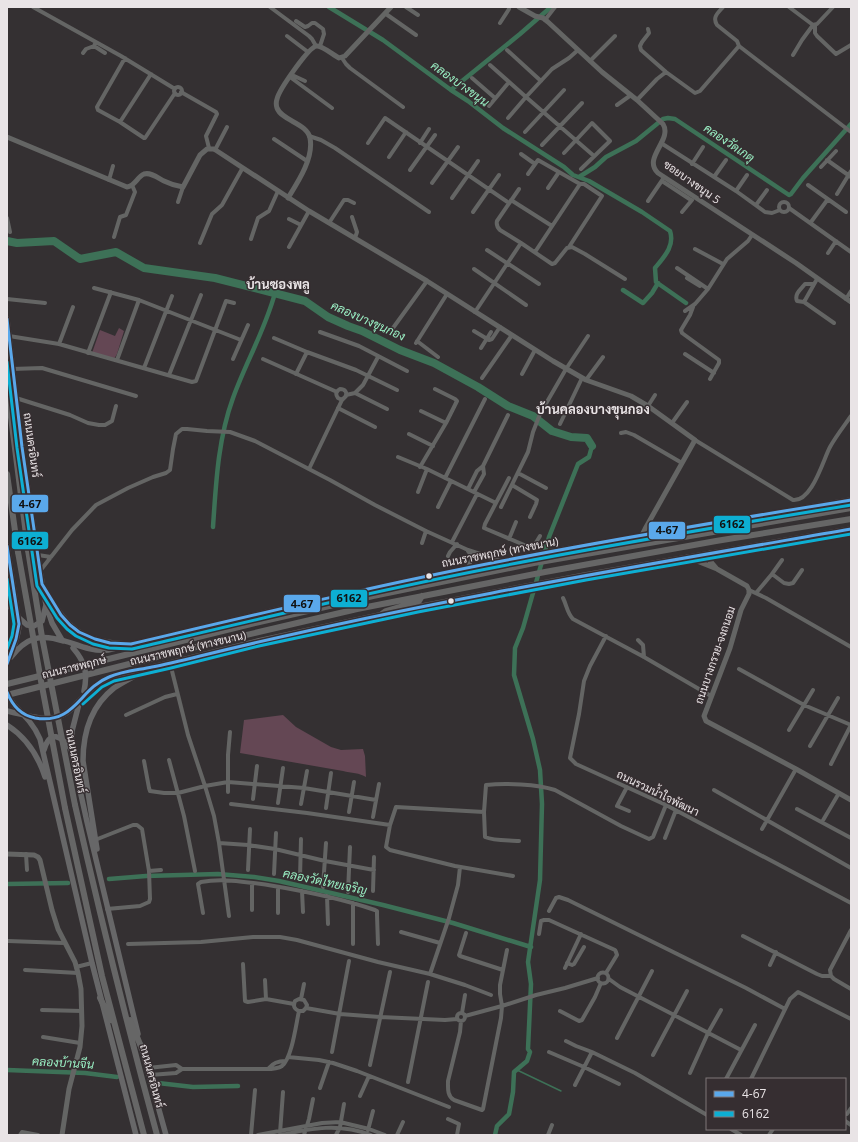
<svg xmlns="http://www.w3.org/2000/svg" width="858" height="1142" font-family="'Open Sans',Sarabun,sans-serif">
<style>
.green{fill:#644754}
.lines{fill:none;stroke-linecap:round;stroke-linejoin:round}
.stream{stroke:#3d7157;stroke-width:1.5}
.canal{stroke:#3d7157;stroke-width:4.5}
.river{stroke:#3d7157;stroke-width:8}
.minor{stroke:#646564;stroke-width:4}
.tertiary{stroke:#646564;stroke-width:5}
.secondary{stroke:#676768;stroke-width:5.5}
.primary{stroke:#666;stroke-width:6}
.secondary-bridge{stroke:#676768;stroke-width:5.5}
.primary-bridge{stroke:#666;stroke-width:6}
.bus-1-casing{stroke:#362e31;stroke-width:6}
.bus-2-casing{stroke:#362e31;stroke-width:6}
.bus-1{stroke:#5aa8eb;stroke-width:3}
.bus-2{stroke:#0dafd3;stroke-width:3}
.bus-dot{fill:#e9e4e6;stroke:#362e31;stroke-width:1.5}
.labels{text-anchor:middle;stroke-width:3;stroke-linejoin:round;paint-order:stroke}
.street-label{font-size:11px;fill:#e9e4e6;stroke:#362e31}
.water-label{font-size:12px;font-style:italic;fill:#99f0c4;stroke:#362e31}
.quarter-label{font-size:13px;font-weight:bold;fill:#e9e4e6;stroke:#362e31}
.line-badge{stroke:#362e31;stroke-width:1.5}
.pale-badge-label{font-size:11px;text-anchor:middle;font-weight:bold;fill:#111}
</style>
<rect width="100%" height="100%" fill="#343032"/>
<path class="green" d="M119,328L124,331L117,354L114,359L92,353L100,330L115,336Z
M283,715L296,727L331,747L341,750L363,749L365,756L366,777C360,773 351,773 343,771L240,753L244,720Z"/>
<g class="lines">
<path class="stream" d="M517,1070L561,1091"/>
<path class="canal" d="M329,7L383,40L451,90L468,101L503,128L564,167L573,175L589,181L642,212L670,231C675,246 664,257 655,268L656,282L686,303
M451,90L520,34L551,7
M579,177L595,167L606,157L636,141L663,119L668,118L675,119L789,195L791,194L803,178L851,124
M623,290L643,303L652,293L658,283
M213,527C216,483 218,439 233,398C246,362 265,330 275,293
M109,879L146,876L218,874L254,877L279,881L383,905L453,923L531,947
M7,884L68,883
M7,1070L85,1073L117,1077
M158,1083L193,1087L238,1086
M495,1135L497,1126L509,1114L513,1092L514,1072L527,1061L530,1052L528,1049L531,984L528,962L540,880L542,804L540,770L533,739L514,675L515,648L523,628L549,537L578,464L589,457L592,446"/>
<path class="river" d="M7,241L17,243L54,241L80,259L116,252L144,268L215,278L305,301L328,317L348,326L362,331L400,350L434,363L478,387L508,406L533,416L552,431L571,437L587,438L592,446"/>
<path class="minor" d="M33,7L121,56L175,89
M270,7L309,36L312,39L316,46
M406,7L418,15
M723,7C718,13 712,17 717,25L737,41L739,46L851,132
M789,7L813,25
M386,14L416,35
M545,20L555,7
M296,21L305,27L308,26L312,23H315L323,29L324,34L320,46
M500,23L509,9V7
M815,26V33L817,36L836,54L851,45
M648,29L649,33L642,42L640,46L641,50L666,72L695,93L700,91L739,46
M287,36L308,52
M94,46L105,53
M507,50L541,81
M578,50L569,58L552,69L526,97L594,156
M83,53L86,49L94,46L96,42
M793,55L802,40L813,25L817,24L833,7
M125,58L97,107L98,110L120,122L144,138H145L175,93
M342,58L346,64L350,68L403,107
M590,61L615,36
M490,65L526,97L508,118
M292,75L305,81
M290,77L332,108
M472,78L495,98
M174 91a4 4 0 1 1 8 0a4 4 0 1 1-8 0Z
M181,92L216,112L217,114L206,136L209,148
M637,100L657,79L666,72
M617,105L631,95
M489,106L509,82
M120,122L151,74
M525,132L564,90
M309,136L321,140L335,148L429,212
M274,139L307,161
M368,143L385,118L509,203
M420,143L429,129
M661,143L736,191L765,212L772,213L780,210
M542,145L582,103
M215,150L227,127
M564,153L592,123L610,141L581,169
M521,154L535,164
M389,157L406,132
M827,160L851,177
M692,164L703,147
M821,167L836,151
M410,170L435,135
M528,174L538,160L580,184H584L602,196L569,247
M714,177L726,160
M109,180L113,166
M662,181L691,200
M432,183L458,147
M808,185L846,212
M548,188L559,172
M519,189L497,221C496,225 497,227 500,230L521,243
M736,191L747,175
M837,194L851,171
M452,198L478,161
M511,200L552,226
M648,201L663,179
M779 207a5 5 0 1 1 10 0a5 5 0 1 1-10 0Z
M178,202L183,187
M756,205L767,190
M789,208L851,252
M473,212L499,175
M682,212L692,200
M352,217L357,232L355,238
M7,218L10,232
M289,219L301,225
M811,222L828,199
M329,223L344,200H348L354,203
M114,237L120,217L126,215L135,192L132,185
M251,239L258,218L269,211L278,191
M200,243L212,214L222,205L242,169
M289,247L309,211
M695,249L723,264
M487,250L539,284
M535,252L580,184
M828,253L836,241
M677,268L708,289
M474,269L526,305
M687,278L700,286
M817,279L804,302L834,323
M94,288L139,300L241,340
M7,299L45,303
M846,299L851,291
M804,302L797,301C794,294 801,289 805,284H814
M693,307L690,315L681,330L682,333L719,360V363L710,379
M685,311L695,304L708,289L727,259L748,241L752,235
M475,312L521,243L552,264L555,263L567,248L572,247L585,254L625,279
M393,328L427,281
M474,331L489,340L492,339L500,327
M320,332L359,346L407,371
M9,336L59,344L192,382L196,381L226,301L234,303
M274,338L307,352L356,370L397,390
M417,341L438,357
M416,343L447,294
M59,344L73,307
M481,348L491,332
M88,353L111,292
M685,354L714,373
M233,359L248,325
M263,359L337,392
M117,360L139,300
M144,368L172,296
M12,369L42,368L136,396
M296,374L307,352
M522,374L535,350
M169,375L201,295
M482,378L512,335
M586,380L603,357
M355,393L387,409
M346,395L355,393L363,385L378,357
M16,398L70,415L88,423L99,425H105L112,421L116,406
M648,406L655,395
M338,408L375,427
M421,411L446,423
M672,423L687,402
M560,424L582,378
M621,433L626,432L634,435L682,463
M409,434L433,446
M695,440L793,500C812,502 823,460 830,447C836,436 844,426 851,416
M398,457L427,469L496,503
M420,467L446,423L457,401L455,399L435,389
M309,469L342,400L346,396C347,392 345,389 340,389C336,391 335,394 338,398L342,400
M518,473L546,488
M445,478L485,399
M509,478L485,524L484,528L529,547L534,546L540,536
M512,485L537,500L536,504L530,517
M468,489L477,471L483,466L508,415
M418,492L427,469
M474,492L484,474L483,466
M438,507L451,481
M501,507L528,452L533,432L540,414L566,369L588,336
M509,539L516,522
M452,542L477,494
M422,543L426,531
M38,555L51,557
M448,556L450,552L457,544
M467,568C471,562 474,557 468,551
M40,571L72,530L96,505L128,488L153,477L166,473L170,470L173,449L176,434L182,429H187L207,431L230,432L255,441L330,480L375,505L426,531L468,550L501,561
M772,574L782,560
M749,590L766,598L851,647
M756,593L772,574L784,583L789,584L793,583L802,570
M563,598C567,606 567,613 573,619L644,657L711,696
M7,601L17,614
M606,636L590,666L584,681L579,714L570,758L576,764L666,805L851,903
M638,640L643,645L644,657
M170,663L188,735L205,786L214,816L219,843L229,916
M739,669L804,705L851,725
M126,715L165,697L177,694
M789,730L813,690
M810,746L838,698
M169,760L184,816L195,871
M144,761L149,788L150,791L164,793H178L205,786L228,782L304,788L376,800
M831,764L851,725
M627,787L617,806L629,811
M714,790L851,868
M228,792V755L230,732
M253,799L257,766
M278,803L283,768
M231,804L307,813L390,825
M301,804L307,771
M326,808L331,773
M797,809L851,838
M349,812L354,782
M484,812L396,807L390,825L386,847L390,850L455,866L513,876
M373,817L379,784
M822,822L839,793
M762,829L796,769
M665,838L676,810
M95,840L133,825H137L142,829L149,871L161,870
M519,841C509,840 494,841 485,837L484,812L486,785C505,783 537,784 555,790L621,826L649,839L653,837L666,805
M219,843L248,845L275,849L325,861L374,870
M26,854L27,870
M248,870L250,829
M274,874L276,833
M300,878L301,839
M252,883V910
M278,887V913
M323,887L326,843
M302,891L303,912
M373,891L374,857
M348,892L350,847
M327,896L328,924
M353,903V944
M107,909L140,906L149,902L150,899L149,871
M549,911L556,898L559,897L568,900L746,988L785,1009
M203,913L198,884L201,882C223,878 246,882 268,885C304,891 340,898 375,910L377,911V915L378,944
M401,932L440,943
M466,933L459,955L460,956L503,970
M539,934L541,921L544,920H549L615,950L616,952L617,955L606,973
M743,936L817,974L822,976H831L834,979L851,989
M8,941L64,943
M128,944L201,942L253,937H280L297,940L378,962L430,974L465,985L491,995
M567,963L572,965L574,964L584,947
M243,964L245,1001L248,1002L266,999L294,1004
M770,965L776,952
M76,967L92,963
M565,968L581,934
M25,970L78,973
M597.5 978a5.5 5.5 0 1 1 11 0a5.5 5.5 0 1 1-11 0Z
M430,974L449,918L458,885L460,867
M831,976L830,970L851,930
M609,979L620,987L674,1015L741,1050
M265,980L266,999
M301,999L304,984
M306,1008L307,1005L304,1000L299,999L295,1001C293,1006 294,1009 299,1011H303L306,1008L340,1014L380,1017L445,1020L457,1019
M42,1010L82,1011
M560,1011L579,1021L582,1020L595,997L601,983
M457 1017a4 4 0 1 1 8 0a4 4 0 1 1-8 0Z
M462,1013L465,995
M465,1016L502,1006L536,995L565,988L598,978
M461,1021L460,1032L448,1081C448,1088 447,1096 454,1100L482,1110L483,1109L501,1018L502,1006L500,994V985L507,950
M43,1037L80,1043
M617,1038L652,971
M566,1041L576,1046L592,1052L635,1073L707,1115
M332,1052L349,961
M549,1052L584,1067L619,1084
M653,1055L687,991
M288,1057L319,1060L333,1063L357,1071L449,1107
M370,1065L390,972
M148,1068L176,1065L182,1069H260C267,1069 276,1070 282,1066C292,1058 296,1024 299,1011
M269,1068C273,1063 278,1061 285,1061
M690,1073L708,1033L721,1010
M150,1075L176,1073L182,1069
M726,1079L755,1025
M751,1079L790,999L798,992L800,993L851,1019
M408,1082L428,982
M575,1085L592,1052
M320,1088L329,1062
M360,1096L369,1076
M847,1114L851,1108
M448,1119L459,1124L457,1135
M845,1121L851,1125
M731,1129L741,1135
M368,1130L373,1111
M280,1133L283,1092
M20,1135L22,1132L38,1135
M251,1135L255,1090
M258,1135L322,1123L340,1122L369,1129L385,1135
M281,1135C313,1128 339,1123 371,1135
M304,1135L309,1119L313,1099
M336,1135L340,1127L344,1104
M397,1135L403,1122
M548,1135L552,1125
M769,1135L773,1129"/>
<path class="tertiary" d="M519,7L535,16L543,18L548,22L602,72L637,100L663,124C673,140 642,158 658,173L796,263L851,302
M7,137L127,187C135,186 137,177 144,174C151,172 158,178 164,181C170,184 176,186 183,187L200,155L207,149H214L309,211L427,281L553,361L586,380L631,396L648,406L695,440L645,529L642,535
M288,198C298,182 314,158 310,138C307,123 282,121 277,108C276,105 276,102 277,99C279,90 309,46 317,46C323,46 333,55 339,58L345,56L391,7
M710,553V561L716,568
M687,557L717,569L747,586L749,590V594L741,610L730,648L704,716L706,721L796,769L851,800
M7,854L34,855L38,857L40,860L52,910L58,929L75,962L78,973L81,989L82,1026L80,1047L69,1089L62,1135"/>
<path class="secondary" d="M7,319L20,434
M21,442L40,571L46,605L52,623L62,640
M7,546L19,624C19,634 12,653 7,661
M45,589C66,628 82,642 127,644
M7,597V607
M18,617L27,625L34,626L42,621L46,605
M62,640C78,645 92,652 108,650L272,611L429,576L548,552L851,500
M11,657C26,638 40,633 63,641
M80,700C90,691 99,681 112,676L170,663L258,641L417,607L585,575L851,529
M80,700L72,731L71,749L87,822L138,1034
M15,706C26,717 34,725 40,739L92,963L136,1135
M7,711C35,717 57,728 78,702
M7,725C27,738 38,755 45,777
M44,750C50,729 61,736 71,749
M97,849L83,761C83,733 91,706 114,688C123,682 133,677 144,671
M141,1045L166,1135"/>
<path class="primary" d="M7,386L28,550
M14,419L22,447
M7,474L18,552
M677,535L702,525
M339,596L343,597L359,595
M382,614L386,611L416,602L419,601L422,596
M7,684L255,623L373,596L534,563L851,508
M7,695L208,644L357,609L545,572L716,541L851,519
M75,805C100,915 127,1025 157,1135
M65,808L102,976L144,1135
M100,998L111,1020
M130,1020L142,1049"/>
<path class="secondary-bridge" d="M73,648C85,662 88,672 84,691
M7,692L9,697L15,706"/>
<path class="primary-bridge" d="M28,550L42,637L75,805
M18,552L41,681L65,808"/>
<g class="bus-1-casing">
<path id="bus-1" d="M7,319L22,447L42,584L61,615L70,625L79,632L95,639L110,643L131,644C254,615 378,585 502,561C618,538 735,519 851,500
M7,546L19,624L16,639L7,664
M7,692C12,705 20,715 35,718C75,725 79,689 109,677C123,671 138,670 152,667C168,664 184,660 200,656C415,603 633,567 851,529"/>
</g>
<g class="bus-2-casing">
<path id="bus-2" d="M7,362L17,448L37,586L57,618L67,629L76,636L93,644L109,648L132,649C255,620 378,590 502,566C618,543 735,524 851,505
M7,579L14,624L12,636L7,649
M83,704L102,687L114,681L171,668L259,646L418,612L586,580L851,534"/>
</g>
<use href="#bus-1" class="bus-1"/>
<use href="#bus-2" class="bus-2"/>
</g>
<g class="bus-dot">
<circle cx="429" cy="576" r="3.5"/>
<circle cx="451" cy="601" r="3.5"/>
</g>
<g class="labels">
<g class="street-label">
<text transform="translate(692 182) rotate(35)" y="4">ซอยบางขนุน 5</text>
<text transform="translate(32 445) rotate(82)" y="4">ถนนนครอินทร์</text>
<text transform="translate(500 552) rotate(-11)" y="4">ถนนราชพฤกษ์ (ทางขนาน)</text>
<text transform="translate(188 648) rotate(-13)" y="4">ถนนราชพฤกษ์ (ทางขนาน)</text>
<text transform="translate(715 655) rotate(-71)" y="4">ถนนบางกรวย-จงถนอม</text>
<text transform="translate(74 667) rotate(-14)" y="4">ถนนราชพฤกษ์</text>
<text transform="translate(76 761) rotate(79)" y="4">ถนนนครอินทร์</text>
<text transform="translate(658 793) rotate(26)" y="4">ถนนรวมน้ำใจพัฒนา</text>
<text transform="translate(152 1076) rotate(75)" y="4">ถนนนครอินทร์</text>
</g>
<g class="water-label">
<text transform="translate(460 84) rotate(36)" y="4">คลองบางขนุน</text>
<text transform="translate(729 143) rotate(34)" y="4">คลองวัดเกตุ</text>
<text transform="translate(368 321) rotate(24)" y="4">คลองบางขุนกอง</text>
<text transform="translate(325 882) rotate(12)" y="4">คลองวัดไทยเจริญ</text>
<text transform="translate(63 1063) rotate(3)" y="4">คลองบ้านจีน</text>
</g>
<g class="quarter-label">
<text x="278" y="289">บ้านซองพลู</text>
<text x="593" y="414">บ้านคลองบางขุนกอง</text>
</g>
</g>
<g class="line-badge">
<rect x="11" y="494" width="38" height="19" rx="4" fill="#5aa8eb"/>
<rect x="713" y="515" width="38" height="19" rx="4" fill="#0dafd3"/>
<rect x="648" y="521" width="38" height="19" rx="4" fill="#5aa8eb"/>
<rect x="11" y="531" width="38" height="19" rx="4" fill="#0dafd3"/>
<rect x="330" y="589" width="38" height="19" rx="4" fill="#0dafd3"/>
<rect x="283" y="594" width="38" height="19" rx="4" fill="#5aa8eb"/>
</g>
<g class="pale-badge-label">
<text x="30" y="508">4-67</text>
<text x="732" y="528">6162</text>
<text x="667" y="534">4-67</text>
<text x="30" y="545">6162</text>
<text x="349" y="602">6162</text>
<text x="302" y="608">4-67</text>
</g>
<rect width="858" height="1142" fill="none" stroke="#e9e4e6" stroke-width="16"/>
<rect x="706" y="1078" width="140" height="52" fill="#362e31" stroke="#7e7779"/>
<rect x="714" y="1091" width="20" height="6" fill="#5aa8eb" stroke="#7e7779"/>
<text x="742" y="1098" font-size="12" fill="#e9e4e6">4-67</text>
<rect x="714" y="1111" width="20" height="6" fill="#0dafd3" stroke="#7e7779"/>
<text x="742" y="1118" font-size="12" fill="#e9e4e6">6162</text>
</svg>
